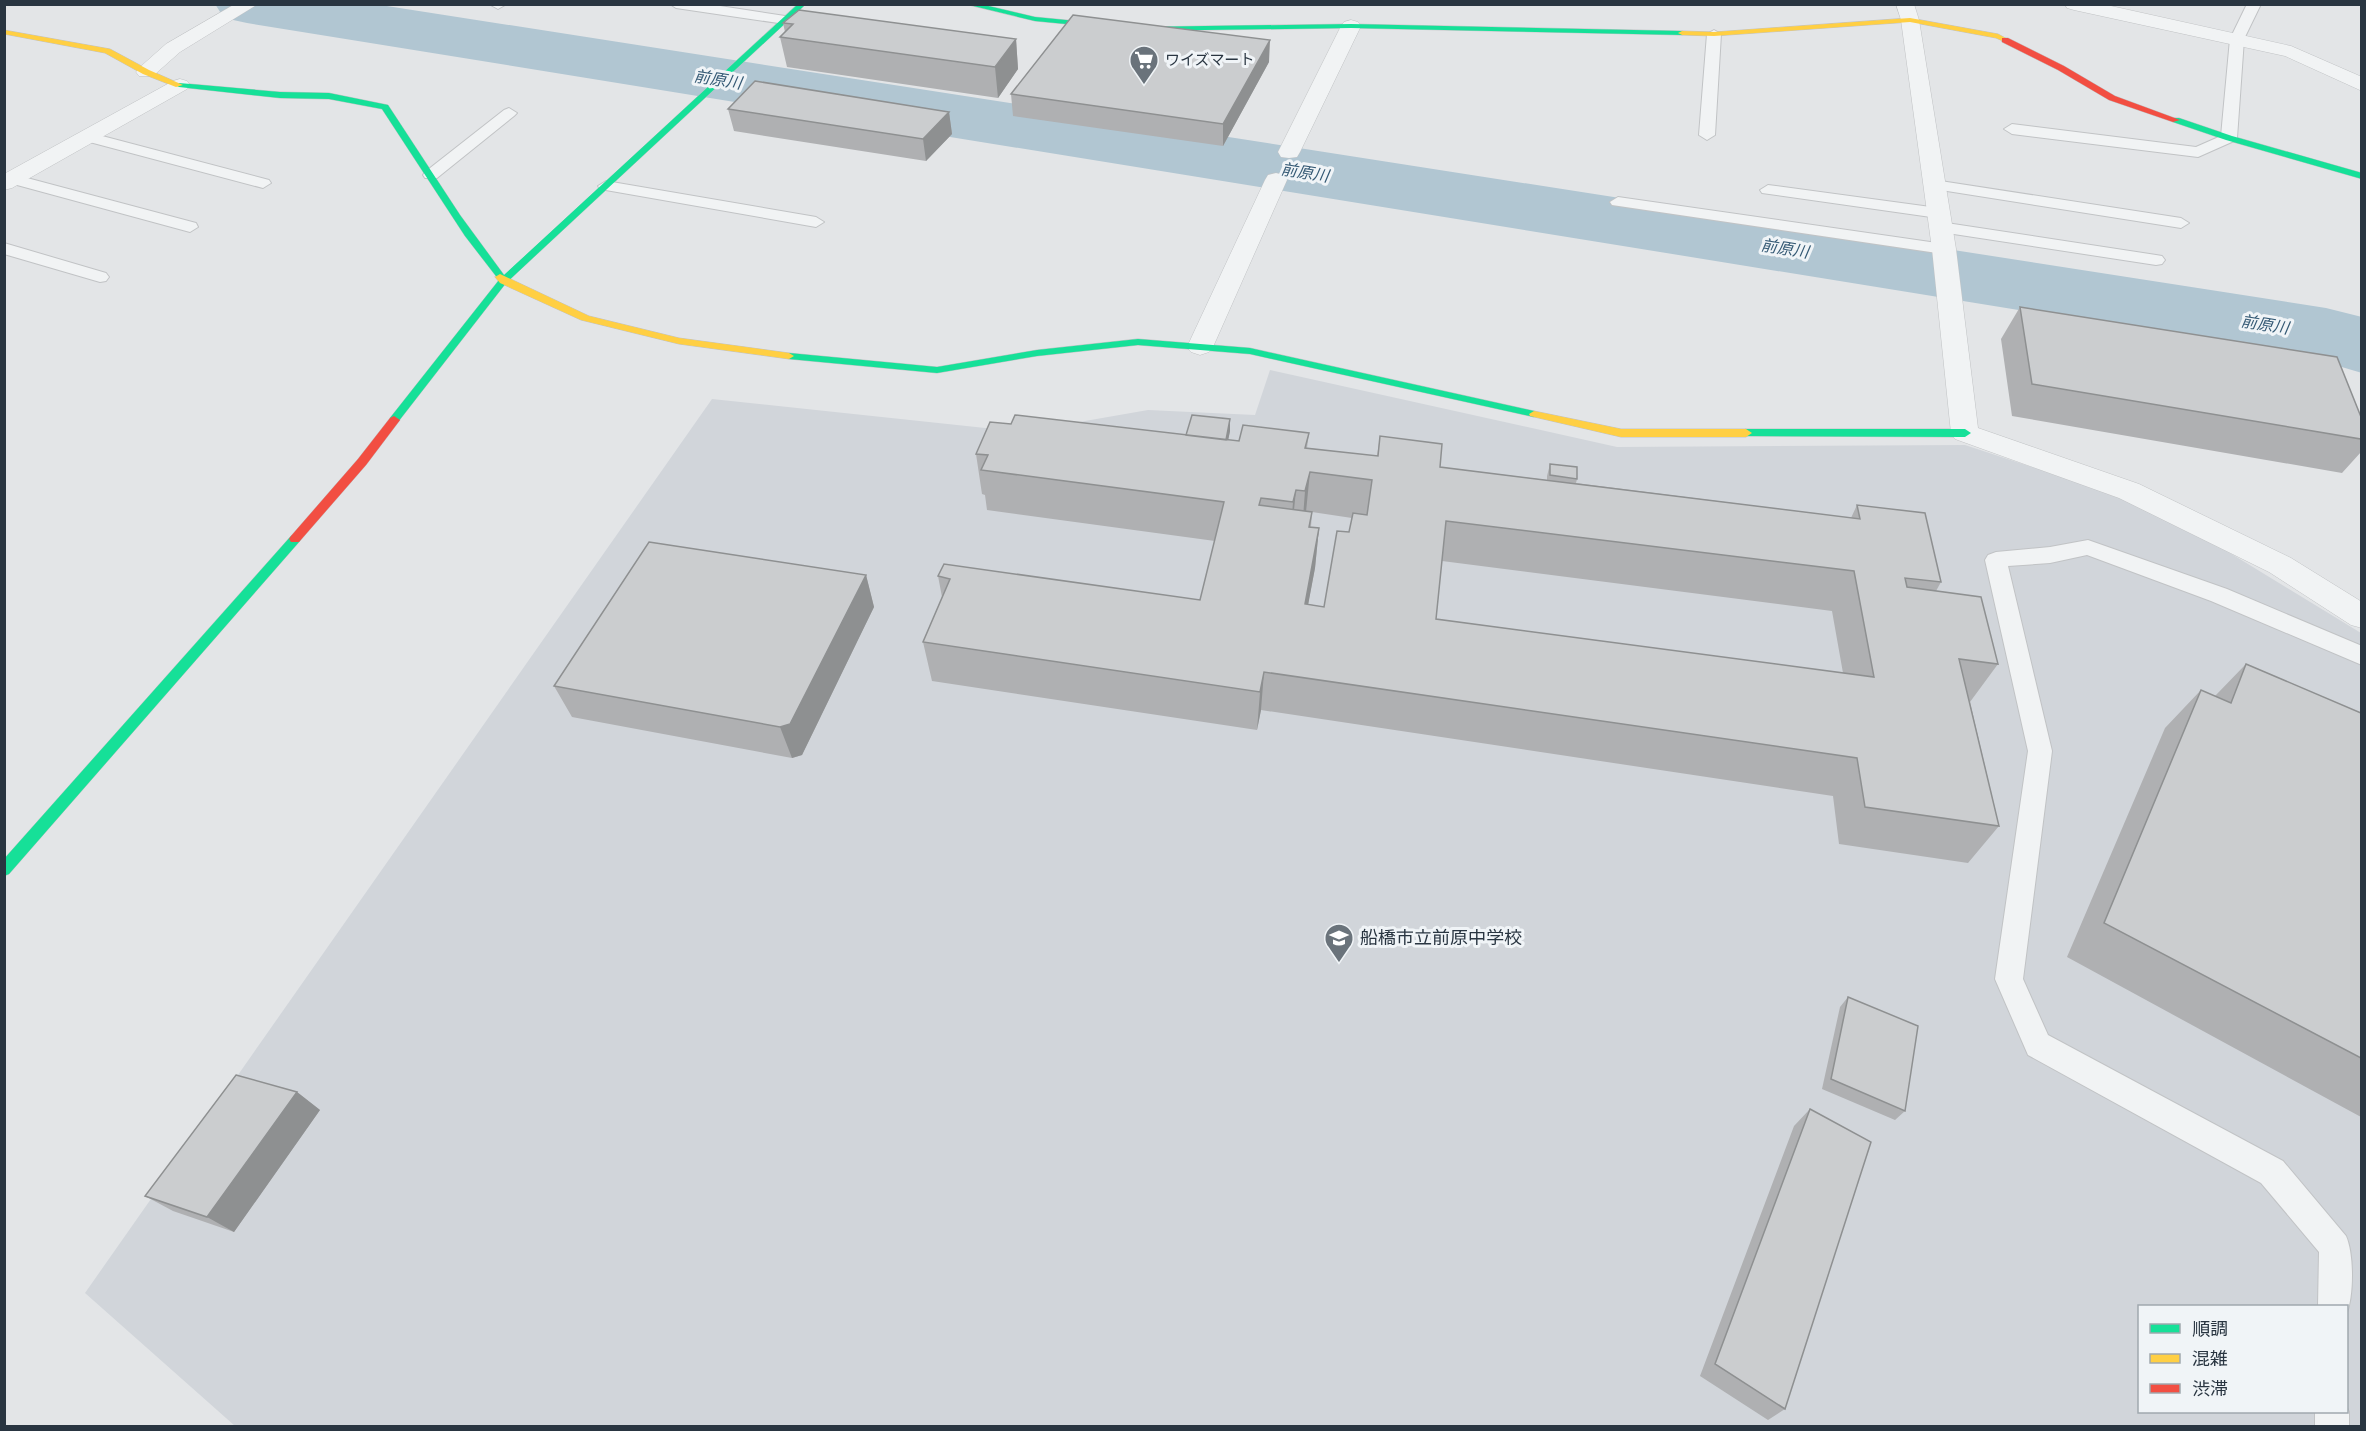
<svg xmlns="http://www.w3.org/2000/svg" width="2366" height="1431" font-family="'Fira Sans','Noto Sans JP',sans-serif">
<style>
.built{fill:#d1d5da;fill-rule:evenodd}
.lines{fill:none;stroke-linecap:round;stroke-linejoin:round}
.river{fill:#b1c6d2;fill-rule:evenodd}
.lane-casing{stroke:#c1c3c5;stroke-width:2}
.street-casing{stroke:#c1c3c5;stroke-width:1}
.fast-casing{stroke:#c1c3c5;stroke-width:1}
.slow-casing{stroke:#c1c3c5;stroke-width:1}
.jam-casing{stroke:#c1c3c5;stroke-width:1}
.lane{fill:#f1f3f4;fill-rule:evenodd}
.street{fill:#f1f3f4;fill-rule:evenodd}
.fast{fill:#16e098;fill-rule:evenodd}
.slow{fill:#ffcf43;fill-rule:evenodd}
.jam{fill:#f24e42;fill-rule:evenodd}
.wall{fill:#afb0b2;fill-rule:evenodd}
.shaded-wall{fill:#8e9091}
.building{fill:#cbcdcf;stroke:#8e9091;stroke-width:1.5;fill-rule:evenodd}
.labels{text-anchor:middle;stroke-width:6;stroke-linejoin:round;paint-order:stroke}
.far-poi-label{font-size:15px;fill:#293541;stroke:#f0f4f7;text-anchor:start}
.far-water-label{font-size:16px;font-style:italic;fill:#345974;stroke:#f0f4f7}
.poi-label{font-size:18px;fill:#293541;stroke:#f0f4f7;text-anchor:start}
</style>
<rect width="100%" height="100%" fill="#e3e5e7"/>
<path class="built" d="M1270,370L1617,447L1965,445L2114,494L2212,542L2361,633V1426H235L85,1293L712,399L1022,432L1148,410L1255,415ZM2140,1306H2346V1412H2140Z"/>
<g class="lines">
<path class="river" d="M215,4H374L2326,308L2362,317V373L2308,357L247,23L224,18Z"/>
<g class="lane-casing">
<path id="lane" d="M489,4H504L505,5L498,9Z
M670,4H707L785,16L792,20L785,24L676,8Z
M2247,4H2261L2244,39L2237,138L2234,141L2198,157L2012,134L2004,129L2012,124L2196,147L2221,136L2230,39Z
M1714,30L1721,34L1715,135L1707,140L1699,135L1707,34Z
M509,108L517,113L514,116L437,178H425L423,175L425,172L504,110Z
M87,132L269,180L271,183L263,188L82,140L79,137L82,134Z
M12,174L196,223L198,227L190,232L6,182L4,178Z
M1934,180L2181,218L2189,223L2181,228L1928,188L1926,185L1928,182Z
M606,181L816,217L824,222L816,227L600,189L598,186Z
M1768,185L1938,208L1946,213L1938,218L1762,193L1760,190Z
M1618,197L1944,244L1950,245L1953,249L1950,253L1944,254L1612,205L1610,202Z
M1940,222L2156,255L2162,256L2165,260L2162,264L2156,265L1934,231L1932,227Z
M4,243L106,273L109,277L106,281L100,282L4,254Z
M2088,540L2227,589L2362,646V665L2211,601L2087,555L2050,563L2008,566L2052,751L2023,979L2048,1035L2283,1161L2346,1236C2354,1254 2354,1297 2346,1315V1306H2318L2319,1252L2261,1183L2028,1055L1995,979L2028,751L1985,560L1988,555L1996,552L2050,547Z
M2346,1406L2349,1412V1426H2315V1412H2346Z"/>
</g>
<g class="street-casing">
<path id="street" d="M235,4H258L180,52L153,76H139L136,72L139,68L166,44Z
M1896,4H1914L1919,20L1956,249L1978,428L2139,484L2291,558L2362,602V628L2351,625L2269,572L2119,498L1955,439L1951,433L1932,249L1901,20Z
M2065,4H2102L2291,46L2362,77V91L2285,56L2074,10L2067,8Z
M1351,20L1358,22L1361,26L1300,152L1297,157L1289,158L1281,157L1278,152L1341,26L1344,22Z
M180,79L187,81L190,85L187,89L12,188L4,190V174L173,81Z
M1276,173L1284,175L1287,180L1213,347L1209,352L1200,355L1191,352L1187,347L1265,180L1268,175Z"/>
</g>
<g class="fast-casing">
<path id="fast" d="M798,4H806L506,283L398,422H390V418L499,280L465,236L382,109L329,99L280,98L179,87L175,85L179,83L280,92L329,93L388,105L460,215L504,275Z
M965,4H980L1035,17L1138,27L1351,24L1682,31L1686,33L1682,35L1351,28L1138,31L1035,21Z
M2173,118H2179L2232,136L2362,173V179L2226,140L2173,122Z
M1138,339L1250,348L1534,411L1539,414L1534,417L1250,354L1138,345L1037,356L937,373L789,359L784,356L789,353L937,367L1037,350Z
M1746,429H1965L1971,433L1965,437L1742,436L1740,433Z
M295,535L301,539L299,542L9,874L4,876V859L291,536Z"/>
</g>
<g class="slow-casing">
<path id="slow" d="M1910,18L1998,34L2009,40L2005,42L1996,38L1910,22L1714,36L1682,35L1678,33L1682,31L1714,32Z
M4,30L110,49L149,70L183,85L176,87L143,74L105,53L4,34Z
M500,274L589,316L679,338L789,353L794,356L789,359L679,344L581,320L500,283L495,277Z
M1534,411L1621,429H1746L1752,433L1746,437H1621L1530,416L1529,414Z"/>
</g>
<g class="jam-casing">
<path id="jam" d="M2002,38H2008L2064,66L2115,96L2180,120L2173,122L2109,100L2058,70L2002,42Z
M394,416L400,420L366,465L299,542H291L289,539L291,536L358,459L390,418Z"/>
</g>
<use href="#lane" class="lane"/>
<use href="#street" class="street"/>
<use href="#fast" class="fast"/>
<use href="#slow" class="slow"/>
<use href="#jam" class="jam"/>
</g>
<path class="wall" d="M783,23L1016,39L1018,69L998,98L787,67L780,37L785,32Z
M1269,62L1223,146L1013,116L1011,94Z
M728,109L949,112L952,134L926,161L734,131Z
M2020,307L2361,417V452L2342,473L2012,416L2001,339Z
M1230,419V431L1228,440L1239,441L1309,433L1307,448L1377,456L1380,436L1440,467L1547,480V476L1550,464L1577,479L1576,483L1851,518L1857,505L1941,582L1936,591L1998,664L1970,702L1999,826L1968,863L1839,844L1833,796L1261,710L1257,730L932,681L923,642L942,597L938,576L1200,600L1215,541L987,510L985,495L982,494L976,454L1011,424L1186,435ZM1312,512L1352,518L1349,532L1324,607L1308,604L1315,568L1319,528L1311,527ZM1442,561L1832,611L1843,673L1436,619Z
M866,575L874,607L802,755L792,758L572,717L554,686Z
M2246,664L2361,713V1117L2067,957L2165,728L2201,690L2215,696Z
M1848,997L1905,1111L1895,1120L1822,1089L1840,1007Z
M297,1092L320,1110L234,1232L173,1211L145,1196Z
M1810,1109L1785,1409L1768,1420L1700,1376L1794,1126Z"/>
<path class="shaded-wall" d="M1016,39L1018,69L998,98L995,67Z
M1270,40L1269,62L1223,146V124Z
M949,112L952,134L926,161L923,139Z
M1230,419V431L1226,451V440Z
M1310,472L1306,512L1302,531L1305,491Z
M1296,490L1292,530L1290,542L1293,502Z
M1319,528L1315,568L1301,643L1305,604Z
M866,575L874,607L802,755L792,758L780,727Z
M1264,672L1261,710L1257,730L1260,692Z
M297,1092L320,1110L234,1232L207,1217Z"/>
<path class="building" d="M799,10L1016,39L995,67L780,37L793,24L783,23Z
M1073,15L1270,40L1223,124L1011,94Z
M755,81L949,112L923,139L728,109Z
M2020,307L2337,357L2361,417V439L2032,384Z
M1015,415L1239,441L1243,425L1309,433L1305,448L1378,456L1380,436L1442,444L1440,467L1860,519L1857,505L1925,513L1941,582L1905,578L1907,587L1981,597L1998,664L1959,659L1999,826L1865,807L1857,758L1264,672L1260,692L923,642L950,579L938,576L944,564L1200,600L1224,502L981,470L988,455L976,454L990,422L1011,424ZM1310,472L1372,480L1367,515L1353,513L1349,532L1337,531L1324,607L1305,604L1319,528L1309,527L1312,512L1259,505L1261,498L1293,502L1296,490L1305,491ZM1446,521L1854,571L1874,677L1436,619Z
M1192,415L1230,419L1226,440L1186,435Z
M1550,464L1577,467V479L1550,475Z
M649,542L866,575L790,724L780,727L554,686Z
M2246,664L2361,713V1058L2104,923L2201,690L2231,703Z
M1848,997L1918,1026L1905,1111L1831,1079Z
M236,1075L297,1092L207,1217L145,1196Z
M1810,1109L1871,1142L1785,1409L1715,1364Z"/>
<defs>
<g id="supermarket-pin" transform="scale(1.5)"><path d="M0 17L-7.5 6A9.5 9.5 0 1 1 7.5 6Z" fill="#6a737b" stroke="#f0f4f7"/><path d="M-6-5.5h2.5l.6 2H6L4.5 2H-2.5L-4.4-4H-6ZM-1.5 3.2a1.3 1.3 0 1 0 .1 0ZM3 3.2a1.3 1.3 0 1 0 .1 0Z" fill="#fff"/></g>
<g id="school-pin" transform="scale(1.5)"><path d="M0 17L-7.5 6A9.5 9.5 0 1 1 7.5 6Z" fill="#6a737b" stroke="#f0f4f7"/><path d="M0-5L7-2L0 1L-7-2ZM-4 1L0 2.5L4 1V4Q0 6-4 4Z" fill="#fff"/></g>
</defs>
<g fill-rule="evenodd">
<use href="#supermarket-pin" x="1144" y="60"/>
<use href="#school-pin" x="1339" y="938"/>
</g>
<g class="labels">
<g class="far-poi-label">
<text x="1165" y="65">ワイズマート</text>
</g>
<g class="far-water-label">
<text transform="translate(718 79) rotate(9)" y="6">前原川</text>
<text transform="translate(1305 172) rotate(9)" y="6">前原川</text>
<text transform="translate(1785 248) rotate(9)" y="6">前原川</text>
<text transform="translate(2265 324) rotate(9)" y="6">前原川</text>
</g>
<g class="poi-label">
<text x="1360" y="944">船橋市立前原中学校</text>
</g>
</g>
<rect width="2366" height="1431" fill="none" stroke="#293541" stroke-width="12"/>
<rect x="2138" y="1305" width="210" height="108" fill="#f0f4f7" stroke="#a0a8ae" stroke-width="1.5"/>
<rect x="2150" y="1324" width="30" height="9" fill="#16e098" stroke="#a0a8ae" stroke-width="1.5"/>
<text x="2192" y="1335" font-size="18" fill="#293541">順調</text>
<rect x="2150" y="1354" width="30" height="9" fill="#ffcf43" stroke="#a0a8ae" stroke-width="1.5"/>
<text x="2192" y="1365" font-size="18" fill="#293541">混雑</text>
<rect x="2150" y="1384" width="30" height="9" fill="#f24e42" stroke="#a0a8ae" stroke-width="1.5"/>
<text x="2192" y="1395" font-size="18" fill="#293541">渋滞</text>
</svg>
